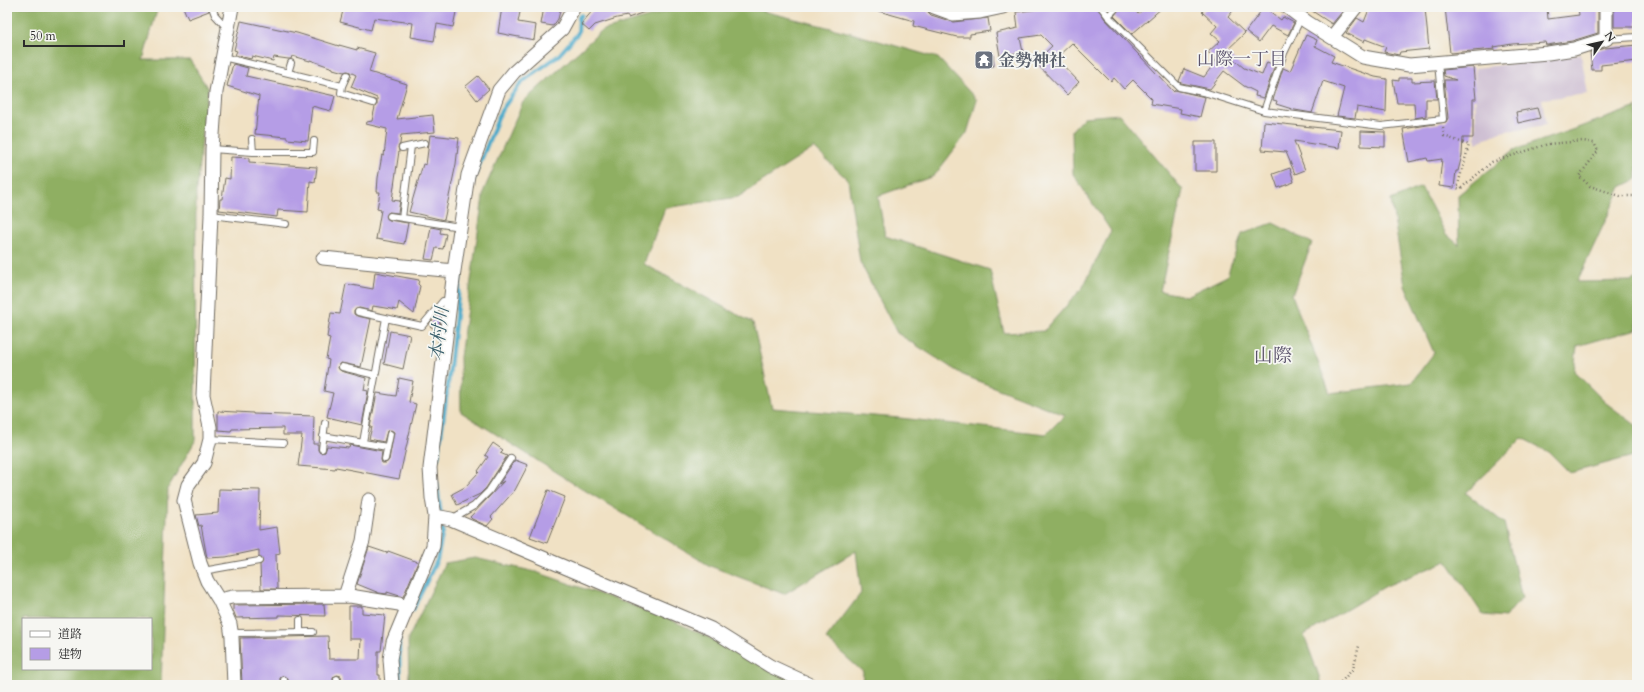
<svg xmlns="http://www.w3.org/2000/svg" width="1644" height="692" font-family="Cardo,'Noto Serif JP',serif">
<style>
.industrial{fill:#cdbed2}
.forest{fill:#8faf62;stroke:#5d6d46;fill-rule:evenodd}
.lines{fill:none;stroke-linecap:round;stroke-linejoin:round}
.stream{stroke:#4baaca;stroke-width:4}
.building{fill:#b59de6}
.service-casing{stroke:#706b61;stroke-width:8}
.minor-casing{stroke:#706b61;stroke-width:15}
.path{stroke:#706b61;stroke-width:2.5;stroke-dasharray:1 3;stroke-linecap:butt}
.service{stroke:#fff;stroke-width:6}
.minor{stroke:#fff;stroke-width:13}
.labels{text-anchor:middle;stroke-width:3.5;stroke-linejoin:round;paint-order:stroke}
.worship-label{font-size:17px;font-weight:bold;fill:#5b616d;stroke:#f6f6f2;text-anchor:start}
.neighbourhood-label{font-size:18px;fill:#5b536c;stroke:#f6f6f2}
.water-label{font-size:18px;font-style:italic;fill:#385e6b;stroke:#f6f6f2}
.quarter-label{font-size:19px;fill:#5b536c;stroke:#f6f6f2}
</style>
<rect width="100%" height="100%" fill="#f6f6f2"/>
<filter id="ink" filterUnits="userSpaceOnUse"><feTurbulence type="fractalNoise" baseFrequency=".025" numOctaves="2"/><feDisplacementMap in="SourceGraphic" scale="8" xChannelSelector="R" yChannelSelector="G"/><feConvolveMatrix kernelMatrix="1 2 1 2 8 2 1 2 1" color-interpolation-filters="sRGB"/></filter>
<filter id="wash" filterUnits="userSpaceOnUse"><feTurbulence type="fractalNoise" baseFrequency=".012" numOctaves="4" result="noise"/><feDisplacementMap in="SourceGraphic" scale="16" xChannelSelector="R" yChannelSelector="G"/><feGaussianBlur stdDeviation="0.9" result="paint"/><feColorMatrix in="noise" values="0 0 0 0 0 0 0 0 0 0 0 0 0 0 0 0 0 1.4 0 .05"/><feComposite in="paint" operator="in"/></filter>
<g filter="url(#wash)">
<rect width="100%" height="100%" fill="#f0e1c4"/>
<path class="industrial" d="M1581,54L1588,94L1542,99L1546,125L1500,132L1476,143L1475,68L1547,60Z"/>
<path class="forest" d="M15,7H158L143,60H190L208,89L196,190L195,441L168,488L161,685H7V19ZM23,619H151V669H23Z
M682,7H747L851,33L938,58L977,100L967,133L934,176L878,196L885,236L990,270L1004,333L1044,331L1083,287L1111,231L1073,174L1072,130L1084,117L1119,114L1183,190L1160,291L1186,296L1227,276L1242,234L1273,223L1312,243L1292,295L1330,393L1411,383L1434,353L1405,286L1391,200L1421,187L1446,234L1459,245L1458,195L1514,150L1637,107V179L1621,187L1577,282L1631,281L1637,278V329L1577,346L1574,371L1606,403L1637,426V455L1570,473L1549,452L1522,438L1466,493L1504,523L1522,598L1505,617L1483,615L1447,561L1386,586L1304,635L1319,676L1321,685H862L863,672L826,639L861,593L856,551L784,594L710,566L571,482L461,412L460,357L484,190L523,102L601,31ZM814,148L848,180L860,262L897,333L963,375L1065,415L1046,434L900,418L772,408L753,323L644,264L665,208L738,197Z
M475,558L536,572L663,616L803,682L824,685H409L408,639L445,563Z"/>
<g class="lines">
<path class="stream" d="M472,183L501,111L521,83L559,55L578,33L579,17L581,15
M438,458L449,377L464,245
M413,610L437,560L443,531L437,483
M399,639L400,685"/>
</g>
<g id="blocks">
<path class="building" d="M183,7H208L209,11L188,19Z
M344,7H457L453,27L437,24L434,41L411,37L413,23L374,18L371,30L340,22Z
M502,7H521L518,22L536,25L534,40L498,33Z
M544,7H561L558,19L553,26L541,24Z
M601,7H649L650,10L628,18V16L617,18L595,25L589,31L581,24L595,8Z
M876,7H926L928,12L931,15L953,22L988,18L990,31L970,34V37H957L913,26L914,21L875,10Z
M1042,7H1097L1105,19L1174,92L1175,90L1205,97L1200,117L1180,113L1181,109L1151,104L1152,99L1133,80L1124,89L1114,78L1111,82L1072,43L1056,58L1079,82L1067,95L1035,62L1052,46L1041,35L1020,38L1023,52L1000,56L996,33L1018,28L1016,12L1040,9Z
M1121,7H1131L1138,14L1146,7H1163L1132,34L1114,16Z
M1207,7H1236L1228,17L1245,33L1225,52L1244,68L1262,75L1267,62L1275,65L1264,98L1255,96L1256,92L1244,86L1224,71L1210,89L1181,83L1179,81L1184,69L1204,77L1216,61L1208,52L1220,41L1211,33L1217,26L1202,12Z
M1264,7L1281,20L1283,17L1294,23L1288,35L1271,26L1259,42L1246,31Z
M1306,7H1346L1332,24Z
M1370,7H1388L1395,10L1419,7L1420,8H1425L1429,49L1400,52L1399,55L1384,52L1386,47L1365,39L1364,42L1346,33L1357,18L1364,22Z
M1445,7H1547L1548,19L1579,15L1578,7H1598V33L1572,41L1547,45H1546L1545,42L1512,44L1494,47L1495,49L1450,53Z
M1614,7H1637V27H1614Z
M241,21L297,33L339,46V45L357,50V48L375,53L369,72L407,84L397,119L433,115L435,132L401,135L400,144L398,147L399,151L392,200L400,201L398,213L389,212L386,216L389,220L408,223L404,244L376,239L381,210L377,209L380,192H377L378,178L382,155L384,156L387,129L366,124L367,122L372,121L375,107L377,104V98L351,87L356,75L348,71L344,72L333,69V68L310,60V61L292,56L291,59H288L274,57L273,61L252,56L251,59L235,55L237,51L234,50Z
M1306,35L1317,40L1315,46L1334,56L1331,62L1375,77L1387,79L1386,112L1357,107L1355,118L1337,116L1344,88L1323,81L1312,113L1295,110L1276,104L1277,101L1273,100L1283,68L1290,71Z
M1637,45V61L1601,65V70H1592L1590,52L1605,48Z
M993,54L994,66L978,67L977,55Z
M233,64L248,68L246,76L335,96L331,111L312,106L308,141L287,139V137L255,134L259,96L227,86Z
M1473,67L1476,99H1473V138H1463L1462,155L1458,171H1456L1454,188L1439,186L1442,159L1428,161L1427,158L1409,162L1403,129L1446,122L1448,118L1444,80H1456L1444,76L1443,70Z
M478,76L489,89L477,100L466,86Z
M1399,78H1412V82L1435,81L1437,99H1426V116L1415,118L1414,103H1397L1393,80L1399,81Z
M1537,108L1540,118L1518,123L1516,112Z
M1264,122L1341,130L1339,148L1294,141L1305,170L1295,174L1286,152L1262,150Z
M1361,131L1385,132V147L1361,146Z
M430,135L459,138L456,164L444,220L409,212L423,164L426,165Z
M1195,142H1216V171H1195Z
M231,157L249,158V162L317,167L315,182L310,181L308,212L278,210L277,217L219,210L220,199H222L225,178L230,179Z
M1290,168L1294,182L1278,188L1273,174Z
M431,227L441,229L440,233L446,234L443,249L436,248L433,260L425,259Z
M375,272L419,280L418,284L420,286L414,314L399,302L397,310L373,306L372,311L359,308L354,311V314L357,316L371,319L361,367L341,363L339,364L338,368L341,371L366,378L364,390L368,391L362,425L327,417L333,393L324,391L329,360L326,359L330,338L327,337L331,313L340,314L346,284L373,289Z
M437,315H441L438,332L430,326V323Z
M390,331L410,335L403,369L384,364Z
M399,378L413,381L409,402L416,404L399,479L336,467L335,469L298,466L302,435H283V428L232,429L231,431L218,430V411L253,413V414L314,416L313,444H318V450L320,453L325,452L327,446L349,448L350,445L382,451L381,460L382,463H386L389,460L394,432L391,430L387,431L384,442L369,439L372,427H370L377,393L396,396Z
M493,443L503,450L500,453L507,456L486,488L480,494L457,505L452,494L465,487L479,472L478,471L488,457L485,455Z
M515,460L528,465L515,490L491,517L493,519L487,526L472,519L470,517L504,481L499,484Z
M219,489L260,490L259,530L277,527L280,553L276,554L277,589H261L260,565L263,561L259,557V550L226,557L207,558L201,525L199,526L196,515L218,513Z
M548,490L565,497L547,543L530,537Z
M369,547L387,553L388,551L418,562L403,597L387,592V594L379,593L357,584Z
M324,604L325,616L279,615V617L236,618L233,610V605Z
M349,606H362V613L385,615L381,651H378V675H380V685H342L341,676L337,675L333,678V685H288V678L284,676L280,678V685H242L240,638L328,636L329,659H360L361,639H349Z"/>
</g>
</g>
<g filter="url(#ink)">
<use href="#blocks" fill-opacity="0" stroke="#706b61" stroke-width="1"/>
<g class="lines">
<g class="service-casing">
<path id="service" d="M212,7L215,15L227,28
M1101,7L1108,16L1179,87L1207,93L1264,111L1381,126L1443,119L1438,62
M1108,16L1117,7
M1606,39L1637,37
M223,57L342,86L341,93L373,103
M288,73L291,63
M342,86L347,75
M1264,111L1284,53L1301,18
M252,139L253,152H313L314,141
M402,148L425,143
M212,149L253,152
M211,215L286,224
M390,216L460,227
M402,218L411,146
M358,312L422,326L443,301L450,302
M342,367L375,375
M323,436L387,447
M210,439L283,443
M363,442L386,318
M322,449L325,423
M385,459L390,434
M453,518L474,506L489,491L511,458
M203,571L259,561
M300,620V632
M232,633L313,632
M337,679L338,685
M284,680V685"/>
</g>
<g class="minor-casing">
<path id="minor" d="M232,7L216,92L212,149L211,215L203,395L210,427V439L204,463L188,485L184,500L200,563L207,581L219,600L230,624L232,637L234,685
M934,7L953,14L980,12L1003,7
M1287,7L1307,22L1363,57L1409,65L1548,53L1574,49L1606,39V7
M1332,37L1356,7
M323,258L454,271
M435,516L451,519L711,629L770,666L811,685
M345,596L363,541L369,500
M219,600L232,597L350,596L399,604L407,608
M392,685L390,659L393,642L433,546L435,516L432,498L430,468L454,271L468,175L499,90L514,72L562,29L574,7"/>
</g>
<path class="path" d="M1443,128L1444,136L1469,145L1457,188L1460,189L1492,162L1548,144L1583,141L1594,143L1598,151L1579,176L1590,186L1620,196H1637
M1338,685L1353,669L1359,646"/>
<use href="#service" class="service"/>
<use href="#minor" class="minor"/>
</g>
</g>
<defs>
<g id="temple-square" transform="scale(1)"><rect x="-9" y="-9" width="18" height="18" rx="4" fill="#6b7280" stroke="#f6f6f2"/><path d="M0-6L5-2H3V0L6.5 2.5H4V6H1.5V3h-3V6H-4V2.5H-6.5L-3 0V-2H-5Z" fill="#fff"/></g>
</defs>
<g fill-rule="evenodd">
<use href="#temple-square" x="984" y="60"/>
</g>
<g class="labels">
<g class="worship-label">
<text x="998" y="66">金勢神社</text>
</g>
<g class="neighbourhood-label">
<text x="1242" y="65">山際一丁目</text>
</g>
<g class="water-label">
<text transform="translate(439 334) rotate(-83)" y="6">本村川</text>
</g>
<g class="quarter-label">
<text x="1273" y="362">山際</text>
</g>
</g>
<rect width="1644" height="692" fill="none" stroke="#f6f6f2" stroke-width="24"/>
<rect x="22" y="618" width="130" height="52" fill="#f6f6f2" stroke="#a5a5a2"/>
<rect x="30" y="631" width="20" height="6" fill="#ffffff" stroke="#a5a5a2"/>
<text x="58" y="638" font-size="12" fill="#2b2b2b">道路</text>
<rect x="30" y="648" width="20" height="12" fill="#b59de6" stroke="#a5a5a2"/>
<text x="58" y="658" font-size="12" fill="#2b2b2b">建物</text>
<g transform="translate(1602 42) rotate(56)" stroke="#f6f6f2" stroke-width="3" paint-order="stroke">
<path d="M0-3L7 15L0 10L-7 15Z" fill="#2b2b2b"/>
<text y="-6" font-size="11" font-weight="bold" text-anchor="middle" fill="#2b2b2b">N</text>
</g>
<path d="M24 40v6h100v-6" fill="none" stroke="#2b2b2b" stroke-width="2"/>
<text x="30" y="40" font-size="12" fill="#2b2b2b" stroke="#f6f6f2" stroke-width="3" paint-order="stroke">50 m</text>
</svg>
